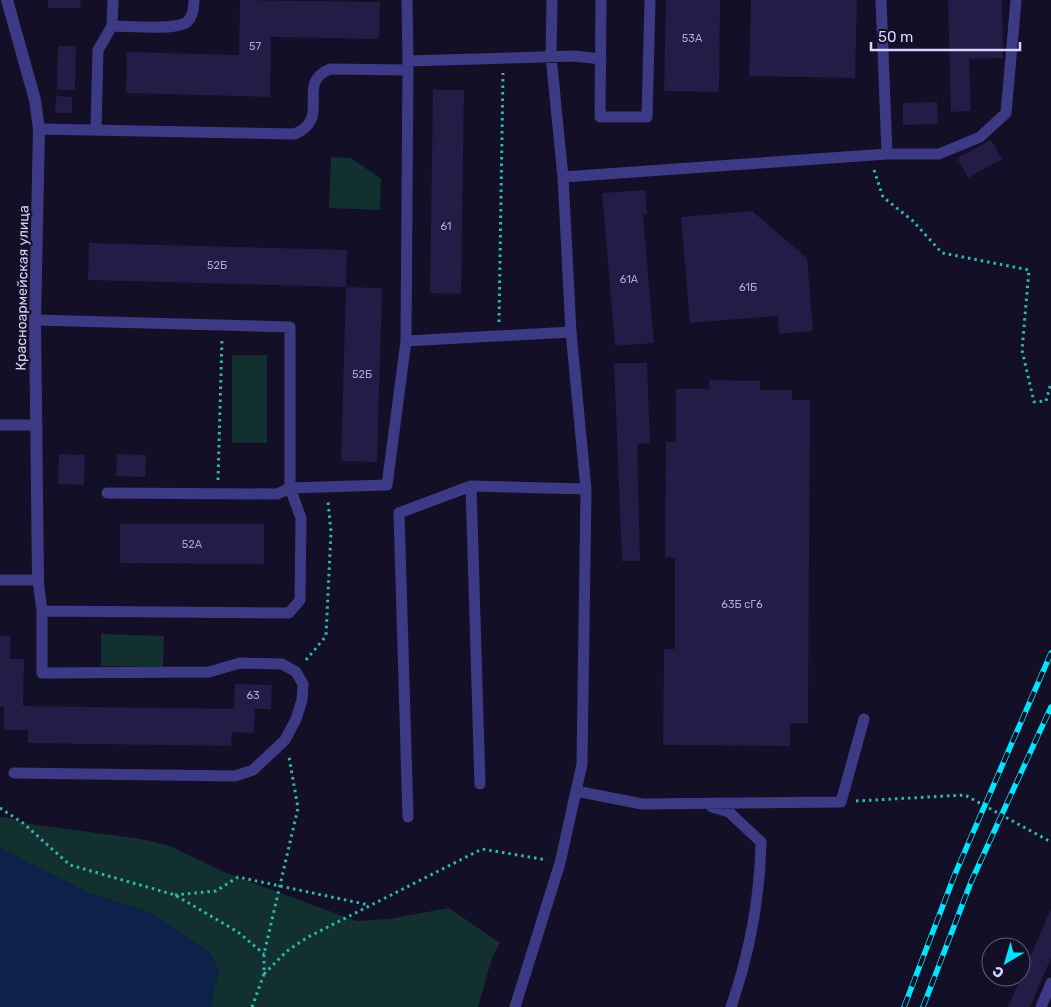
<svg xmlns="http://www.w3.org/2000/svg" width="1051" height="1007" font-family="Rubik,sans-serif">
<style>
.green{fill:#12302f}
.water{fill:#0c2248}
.building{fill:#241b47}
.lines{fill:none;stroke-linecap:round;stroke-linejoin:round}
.path{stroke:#2fb8b0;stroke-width:3;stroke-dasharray:2.5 4;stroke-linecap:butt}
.lane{stroke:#3d3a85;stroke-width:11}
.street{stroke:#3d3a85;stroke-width:12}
.rail-casing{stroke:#00e5ff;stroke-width:5.5}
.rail{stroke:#130f26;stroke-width:4;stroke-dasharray:11;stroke-linecap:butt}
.labels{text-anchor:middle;stroke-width:4.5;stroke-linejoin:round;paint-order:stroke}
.number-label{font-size:11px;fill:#aca6d1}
.street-label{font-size:14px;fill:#d9d4ff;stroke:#130f26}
</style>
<rect width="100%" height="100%" fill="#130f26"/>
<path class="green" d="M331,157L351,158L381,179L380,210L329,208Z
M232,355H267V443H232Z
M101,634L164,636L163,667L101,666Z
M0,817L12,818L23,823L141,839L170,846L224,872L356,921L389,919L449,908L500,943L492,958L478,1007H210L219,969L153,914L86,892L0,848Z"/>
<path class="water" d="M0,848L86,892L153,914L209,951L219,969L210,1007H0Z"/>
<path class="building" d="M48,0H81L80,8H48Z
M240,0L380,2L379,39L271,37L270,97L126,93L127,52L239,55Z
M666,0H720L719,92L664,91Z
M751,0H857L855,78L749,76Z
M948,0H1002L1003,58L969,59L971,111L951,112Z
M58,46H76L75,90H57Z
M433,90H464L461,294L430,293Z
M56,96L72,97V113H55Z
M937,102L938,124L903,125V103Z
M991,140L1002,159L968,178L957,158Z
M645,190L647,214L643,215L654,343L615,346L602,193Z
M752,211L807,258L813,331L779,334L778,316L690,323L681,217Z
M89,243L347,250L346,287L382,288L377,462L341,461L346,287L88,280Z
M614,363H647L650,443L637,444L640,561H622Z
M709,380L760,381V390H792V400H810L808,723H790V746L663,745L664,649H675V558L665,557L666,442H676V389H709Z
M59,454L85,455L84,485L58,484Z
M117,454L146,455L145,477L116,476Z
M120,524H264V564L120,563Z
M0,636H11L10,659H24L23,706L234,709L235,684L272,685L271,709H255L254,733L232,732L231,746L28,743V730H4V707H0Z
M1051,909V958L1030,1007H1008Z"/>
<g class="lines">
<path class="path" d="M874,170L883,197L913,221L942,253L1029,270L1022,350L1034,402L1046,401L1051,383
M499,322L503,73
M218,480L222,339
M306,660L326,636L331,532L328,502
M856,801L965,795L1051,842
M0,808L23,823L70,865L175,895L238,932L264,954
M175,895L216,891L238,877L369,905
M264,974L287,951L308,937L482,849L547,860
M252,1007L264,974V954L298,808L289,757"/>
<path class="lane" d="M113,0L112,26C129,26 175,31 187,22C193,17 194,7 194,0
M407,0L408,61
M601,0L600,117H647L650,0
M881,0L887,154
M39,129L295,134C333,117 294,84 330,69L408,70
M96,130L98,50L112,26
M563,177L887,154H939L980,137L1006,113L1016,0
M35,320L290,327V488L387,485L406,341L408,61L574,56L601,59
M406,341L571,332
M0,425H37
M471,486L480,784
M0,580H38L42,611V673L209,672L240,663L282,664L296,672L303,684L302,700L296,719L285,740L253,770L235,776L14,773
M42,611L289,613L300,600L301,518L290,488L277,494L107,493
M576,791L642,804L841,802L864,719
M712,807L729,812L761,842C760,897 749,955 731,1007
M408,817L399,513L471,486L586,489L571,332L563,177L551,56L552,0
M515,1007L560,863L582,764L586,489
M1041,1007L1051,983"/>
<path class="street" d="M7,0L35,100L39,129L35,320L38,580"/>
<g class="rail-casing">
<path id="rail" d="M904,1007L955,874L1051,653
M923,1007L971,882L1051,707"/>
</g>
<use href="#rail" class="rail"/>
</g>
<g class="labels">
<g class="number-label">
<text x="692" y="42">53А</text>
<text x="255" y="50">57</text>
<text x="446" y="230">61</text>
<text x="217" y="269">52Б</text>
<text x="629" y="283">61А</text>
<text x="748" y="291">61Б</text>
<text x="362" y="378">52Б</text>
<text x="192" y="548">52А</text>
<text x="742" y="608">63Б сГ6</text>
<text x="253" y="699">63</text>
</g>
<g class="street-label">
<text transform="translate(22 288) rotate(-89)" y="5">Красноармейская улица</text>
</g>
</g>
<g transform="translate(1006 962) rotate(218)"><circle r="24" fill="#130f26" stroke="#625e7d"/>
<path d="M0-4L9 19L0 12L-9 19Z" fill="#00e5ff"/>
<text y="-8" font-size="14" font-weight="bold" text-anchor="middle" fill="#d9d4ff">С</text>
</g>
<path d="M871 42v8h149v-8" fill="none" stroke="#d9d4ff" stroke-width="2.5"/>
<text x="878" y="42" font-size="15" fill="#d9d4ff" stroke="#130f26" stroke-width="4" paint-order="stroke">50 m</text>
</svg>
